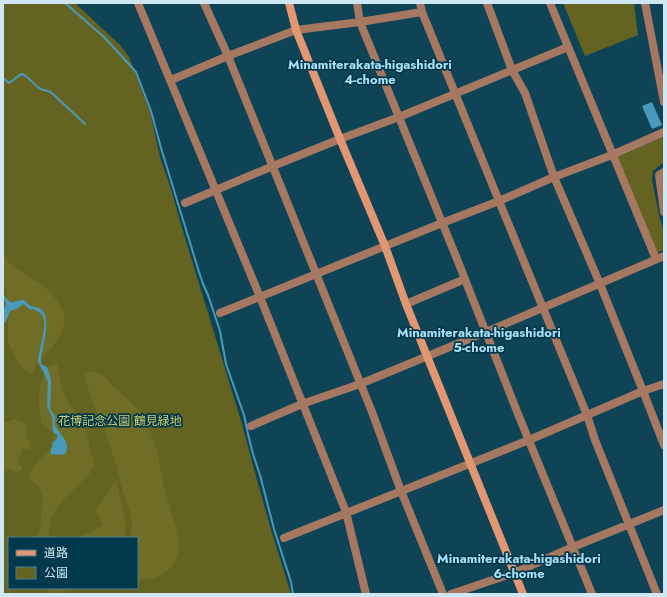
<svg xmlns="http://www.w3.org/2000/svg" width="667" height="597" font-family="Jost,'Noto Sans JP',sans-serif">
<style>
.green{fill:#656322;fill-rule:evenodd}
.forest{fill:#706d26}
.water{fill:#499aba}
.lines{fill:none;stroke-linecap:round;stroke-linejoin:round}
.stream{stroke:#499aba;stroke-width:2}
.street{stroke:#a77861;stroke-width:8}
.secondary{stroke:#e29772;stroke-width:8}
.labels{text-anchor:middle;stroke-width:3.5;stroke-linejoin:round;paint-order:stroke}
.park-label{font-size:12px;fill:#cecb68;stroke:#00394c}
.neighbourhood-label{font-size:13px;font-weight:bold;fill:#abdff6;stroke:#00394c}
</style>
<rect width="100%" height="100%" fill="#0f4457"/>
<path class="green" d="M3,3H75L120,45L129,57L150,111L160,157L171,189L182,228L242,424L257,480L272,533L291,594H3ZM9,538H137V588H9Z
M563,3H634L638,35L585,56Z
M663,137L664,162L653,171L652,180L659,215L664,233V250L657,253L618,157Z"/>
<path class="forest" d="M3,255L12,266L31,278L43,285L57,300L64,313V325L59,339L36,365L32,373L25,371L17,361L8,342V304L6,290L3,285Z
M57,363L63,394L83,424L87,434L94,465L90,473L64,499L52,516L49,532V538H36L40,530L43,500L39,487L28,478L37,462L51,448L54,433L42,424C39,410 36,395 42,381C43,376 46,371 48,367Z
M90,371C93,371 97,372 99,373C104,375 112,386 117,390C126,398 136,406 143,416C145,419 147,423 148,427C159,449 160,474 167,498C171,513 183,542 177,557C170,576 154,579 137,580V538H130C136,520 128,507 123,491C117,471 113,451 105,432C97,412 89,396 84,374Z
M16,419L20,422H22L27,424C25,432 25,438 31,444L29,450L22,448L17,464L23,467L19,473L8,468L3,472V423L6,422Z
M116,481L126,522L124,536L123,538H79L103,525L95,510Z
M49,588H76C69,589 54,595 48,593Z"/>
<path class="water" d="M652,102L662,125L652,129L642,106Z
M3,293C12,308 12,300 24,300C26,302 29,305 31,306C36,308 38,306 43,311C51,321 42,348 41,360V364L47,367L50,376L51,383L50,407L51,411L53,413L55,416C56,420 54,422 55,425C60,435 72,443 65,454L59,455L50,454L53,442C56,440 58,439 57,435L53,432L52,417L47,406L48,382L45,375L39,364L38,360C39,350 46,329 44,319C42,312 35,309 29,309L25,305L23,304L17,309L10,311L7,319L3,325V312L6,304L3,296Z"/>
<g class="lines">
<path class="stream" d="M65,3L104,37L136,72L151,111L161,148L199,272L203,284L208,295L220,331L226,364L244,415L248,434L253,454L260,475L274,529L291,582L293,594
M3,78L9,83C14,80 17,76 22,74C30,77 33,85 41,89C46,91 48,90 53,94L85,124"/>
<path class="street" d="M138,3L260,297L346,512L366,594
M204,3L228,56L372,412L401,491L443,594
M357,3L360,22L457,259L518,414L592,594
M420,3L422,12L499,201L587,415L595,440L657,594
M487,3L512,70L525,93L554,177L600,284L643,391L664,445
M550,3L656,259
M645,3L664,102
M171,80L228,56L296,30L360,22L422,12
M664,172L659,175L664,212
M185,203L273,166L340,139L399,117L568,47
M406,304L465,279
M220,313L442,223L499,201L554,177L612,155L664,132
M251,426L302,404L360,384L486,332L664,256
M284,538L529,440L643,391L664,384
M451,594L514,573L573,547L664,510"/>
<path class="secondary" d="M289,3L296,30L340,139L385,246L406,304L523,594"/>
</g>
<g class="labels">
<g class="park-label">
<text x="120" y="425">花博記念公園 鶴見緑地</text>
</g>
<g class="neighbourhood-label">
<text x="370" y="69">Minamiterakata-higashidori<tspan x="370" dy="15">4-chome</tspan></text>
<text x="479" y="337">Minamiterakata-higashidori<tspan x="479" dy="15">5-chome</tspan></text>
<text x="519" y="563">Minamiterakata-higashidori<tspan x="519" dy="15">6-chome</tspan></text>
</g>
</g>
<rect width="667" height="597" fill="none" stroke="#cee7f3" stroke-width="8"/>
<rect x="8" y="537" width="130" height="52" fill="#00394c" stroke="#527f8f"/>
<rect x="16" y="550" width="20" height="6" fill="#e29772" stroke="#527f8f"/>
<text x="44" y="557" font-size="12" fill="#cee7f3">道路</text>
<rect x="16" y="567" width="20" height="12" fill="#656322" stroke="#527f8f"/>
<text x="44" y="577" font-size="12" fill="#cee7f3">公園</text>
</svg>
